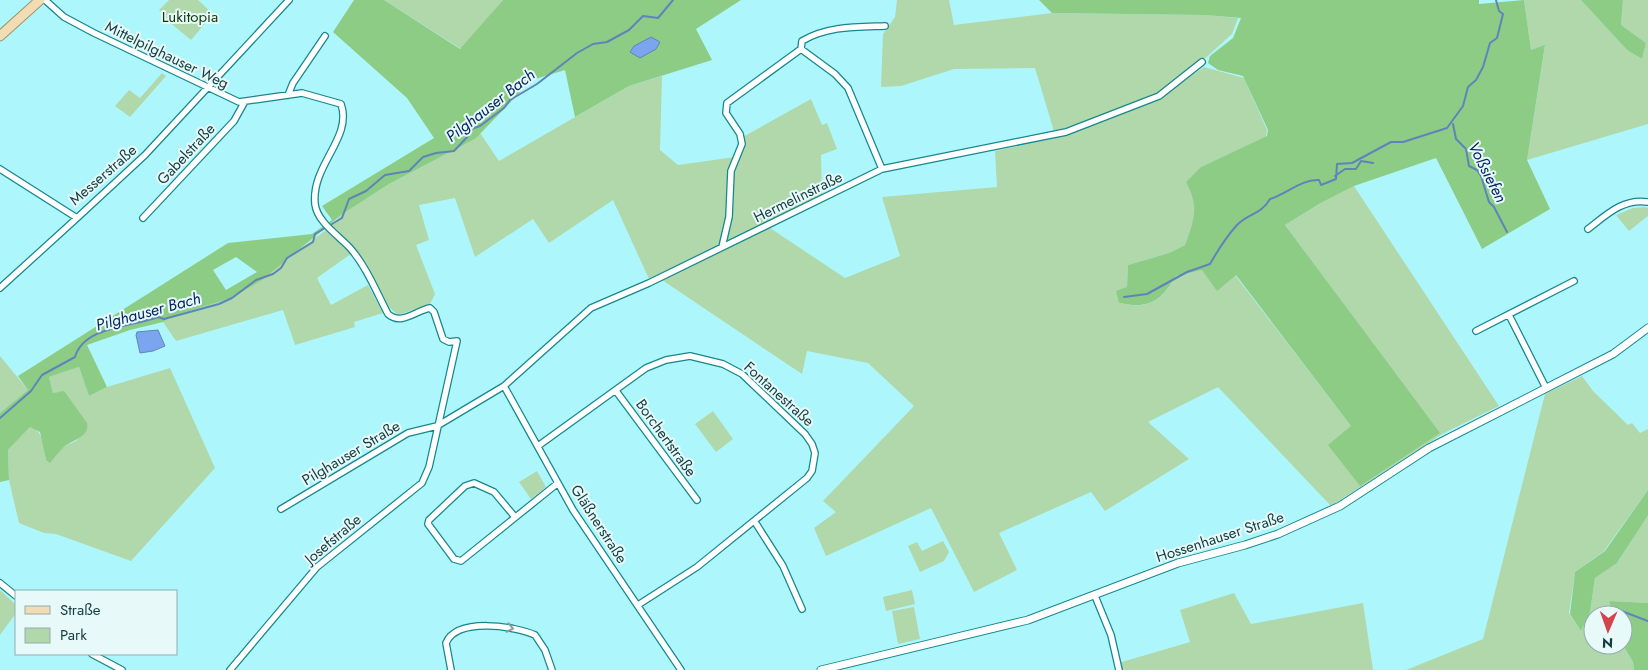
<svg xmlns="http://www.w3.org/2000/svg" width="1648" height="670" font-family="Jost,sans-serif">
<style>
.green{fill:#b0d8aa}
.forest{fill:#8dcc84;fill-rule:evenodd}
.water{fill:#7ba5ef;stroke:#5c86ba}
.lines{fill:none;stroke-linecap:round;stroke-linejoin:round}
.stream{stroke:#5c86ba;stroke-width:2}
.minor-casing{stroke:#17878e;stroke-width:8}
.tertiary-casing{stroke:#17878e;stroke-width:9}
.primary-casing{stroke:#9e956b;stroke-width:11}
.minor{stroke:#fff;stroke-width:5.5}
.tertiary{stroke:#fff;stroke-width:7}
.primary{stroke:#f2dcb4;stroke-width:9}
.oneway{stroke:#889e9f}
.labels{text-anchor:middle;stroke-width:4;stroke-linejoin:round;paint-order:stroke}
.park-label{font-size:15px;fill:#0e3908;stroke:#e8f9fa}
.street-label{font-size:15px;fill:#123c3f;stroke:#e8f9fa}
.water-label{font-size:16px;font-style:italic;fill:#052666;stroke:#e8f9fa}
</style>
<rect width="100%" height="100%" fill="#adf7fc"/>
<path class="green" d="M169,0H198L213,14L191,40L162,16L164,14L159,10Z
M384,0H503L461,49Z
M897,0H949L954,25L1052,13L1205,15L1238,18L1232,34L1171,89L1204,67L1244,78L1267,130L1266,137L1201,167L1191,192L1196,204L1194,219L1185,245L1169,253L1128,265L1127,287L1119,303C1149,309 1160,303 1176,276L1202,270L1235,275L1351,426L1439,433L1285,225L1319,204L1354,186L1499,406L1444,433L1331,506L1218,387L1148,422L1189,459L1105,511L1091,492L999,533L1017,570L974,592L931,508L826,556L814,528L836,512L823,501L914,406L868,363L807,351L802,374L662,280L770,228L845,278L900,256L882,197L997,187L995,151L1056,138L1035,68L954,69L901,86L881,87L883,34L895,17Z
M1524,0H1581L1627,50L1642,59L1646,43L1621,25L1623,0H1648V124L1527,160L1545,46L1531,50Z
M162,73L166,76L130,117L115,106L129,90L140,98Z
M662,76L660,150L678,165L735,157L741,138L811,99L822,125L827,123L837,149L821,155L822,195L649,279L613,200L549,243L533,219L475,257L455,198L419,205L429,240L416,245L435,294L430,304L398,315L389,307L355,251L317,278L331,305L368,285L383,313L354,322L355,327L295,345L283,310L176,341L163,322L173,316L231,298L325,231L341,215L389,184L475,139L480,133L499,161L629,86Z
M1645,207L1648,208V216L1629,231L1616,215L1633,208Z
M0,356L28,390L0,413Z
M79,367L89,396L107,387L170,368L215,468L131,561L56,534L44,533L19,523L9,480L8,450L30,427C44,430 43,448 46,460L50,462L65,446L76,441L86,431L64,392L53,393L49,377Z
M1582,376L1593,391L1628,425L1632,423L1640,433L1648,429V490L1604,551L1575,572L1569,613L1581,631L1590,612L1595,578L1618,562L1648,514V603L1609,601L1613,615H1593V645H1623L1633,662L1634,670H1406L1483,639L1545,394Z
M713,411L733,439L716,452L695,424Z
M537,471L546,487L531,499L519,482Z
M943,541L949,552L944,561L920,572L908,546L917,542L922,551Z
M0,590L16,605V613L0,635Z
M912,590L915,604L886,611L883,597Z
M1234,593L1251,624L1363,603L1373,670H1116L1115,664L1190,642L1180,610Z
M914,607L920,639L898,644L892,611Z"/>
<path class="forest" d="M354,0H384L460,49L503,0H741L696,29L712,60L629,86L575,117L565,70L532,80L475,139L389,184L341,215L262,280L231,298L173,316L163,322L130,330L87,345L107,387L89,396L79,367L49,377L53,393L64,391L87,423C90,437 72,440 64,447C59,452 54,458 50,463L46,460L40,432L30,427L8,450L9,480L0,482V413L28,390L18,376L228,243L312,234L332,220L322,206L434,138L407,98L333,32ZM236,257L257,272L226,290L213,270Z
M1039,0H1479V4L1524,0L1531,50L1545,45L1527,160L1550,209L1482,249L1436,158L1354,186L1319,204L1285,225L1440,433L1360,486L1328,445L1351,426L1236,275L1217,291L1202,270L1176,276C1160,302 1150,309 1119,303L1116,291L1127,287L1128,265L1169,253L1185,245C1194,219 1200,208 1186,182L1201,167L1267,136L1268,130L1243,76L1218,70L1208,63L1210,56L1233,38L1241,18L1205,15L1052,13Z
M1581,0H1623L1621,25L1646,43L1642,59L1627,50Z
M1648,490V515L1617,563L1595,578L1590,612L1581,631L1570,614L1575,572L1605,551Z
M1609,601L1648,603V670H1634L1633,662L1623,645V615H1613Z"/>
<path class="water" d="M651,37L660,42L656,49L640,58L630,52L634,46Z
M158,330L165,346L153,351L140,353L136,335L137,332Z"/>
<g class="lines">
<path class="stream" d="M1453,124L1456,139L1466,149L1469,166L1477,170L1481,176L1489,202L1494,207L1507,232
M1335,176L1345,169H1356L1361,161L1373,163
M1124,297L1147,294L1187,272L1210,264C1218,250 1226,237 1237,225C1248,213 1261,215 1270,199C1287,194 1301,179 1319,180L1321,185L1336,179L1337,164L1352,163L1391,142H1403L1447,128L1463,106L1468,87L1476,80L1483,67L1490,43L1497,38L1503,14L1499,11L1496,0
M0,418L31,391L42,375L75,357C84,326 132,327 158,317L164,319L219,304L232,298L256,280L273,274L281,268L287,258L313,242L315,234L342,218L349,199L366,191L385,175L409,171L423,157L436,153L454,151L470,134L471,129L480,126L504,108L510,100L537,84L577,53L593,44L607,42L629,30L643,16L658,18L673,0
M1619,610L1648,621"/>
<g class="minor-casing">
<path id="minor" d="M45,0L64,17L94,33L239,102L302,93L341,104C353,138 311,165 315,204C317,222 339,236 350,248C366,266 377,293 388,314C401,326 417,310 430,308L434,312L443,339L449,342L457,341L429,467L422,483L317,567L230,670
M801,49L802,41C827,26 856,27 885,26
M288,95L293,83L325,36
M0,169L77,218L145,155L289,0
M143,218L234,121L244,103
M1588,229C1606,215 1623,198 1648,202
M722,247L729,217L731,171L742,144L740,134L726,113L727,103L801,49L835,74L848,88L882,169
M0,288L77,218
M1509,315L1546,388
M1476,331L1574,281
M504,386L573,510L681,670
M616,391L697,500
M538,446L646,368L666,360L690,356L723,364L742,374L805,434L812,444L815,453L812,471L807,478L697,567L638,605
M281,509L408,433L437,426L504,386L591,308L649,283L882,169L1066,132L1159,96L1202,62
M515,517L494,492L474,483L465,486L429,520L428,524L454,559L461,561L558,483
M755,522L783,566L802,609
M0,583L16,596
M1095,596L1111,635L1119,670
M92,654L122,670
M451,670L446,643C457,617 515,626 535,635L545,650L552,670"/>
</g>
<g class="tertiary-casing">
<path id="tertiary" d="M821,670L1028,620L1178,563L1245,545L1278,534L1340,506L1429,448L1613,354L1648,328"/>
</g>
<g class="primary-casing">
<path id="primary" d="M0,36L40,0"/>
</g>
<use href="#minor" class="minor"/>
<use href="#tertiary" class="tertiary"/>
<use href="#primary" class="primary"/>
</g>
<defs><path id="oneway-chevron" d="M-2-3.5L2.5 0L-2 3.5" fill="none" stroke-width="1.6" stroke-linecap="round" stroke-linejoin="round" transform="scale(1.25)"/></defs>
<use class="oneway" href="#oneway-chevron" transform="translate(510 628) rotate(11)"/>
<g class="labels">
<g class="park-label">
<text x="190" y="22">Lukitopia</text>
</g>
<g class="street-label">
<text transform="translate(167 55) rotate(26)" y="5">Mittelpilghauser Weg</text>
<text transform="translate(186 154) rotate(-47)" y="5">Gabelstraße</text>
<text transform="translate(103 175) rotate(-41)" y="5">Messerstraße</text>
<text transform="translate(798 197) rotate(-26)" y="5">Hermelinstraße</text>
<text transform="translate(779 394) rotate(42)" y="5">Fontanestraße</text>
<text transform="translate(666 438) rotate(54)" y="5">Borchertstraße</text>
<text transform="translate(351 453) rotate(-31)" y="5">Pilghauser Straße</text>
<text transform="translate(599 524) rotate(57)" y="5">Gläßnerstraße</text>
<text transform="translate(1220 537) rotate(-18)" y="5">Hossenhauser Straße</text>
<text transform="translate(333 539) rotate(-40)" y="5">Josefstraße</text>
</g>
<g class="water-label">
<text transform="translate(490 105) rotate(-38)" y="6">Pilghauser Bach</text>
<text transform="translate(1488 172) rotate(63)" y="6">Voßsiefen</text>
<text transform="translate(148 311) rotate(-15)" y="6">Pilghauser Bach</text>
</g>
</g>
<rect x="15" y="590" width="162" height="65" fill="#e8f9fa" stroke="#92adaf"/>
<rect x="25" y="606" width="25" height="8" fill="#f2dcb4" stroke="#92adaf"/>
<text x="60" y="615" font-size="15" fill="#123c3f">Straße</text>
<rect x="25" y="628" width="25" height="15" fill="#b0d8aa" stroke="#92adaf"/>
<text x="60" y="640" font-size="15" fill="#123c3f">Park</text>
<g transform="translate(1608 630) rotate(182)"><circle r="24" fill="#e8f9fa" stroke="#92adaf"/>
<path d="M0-4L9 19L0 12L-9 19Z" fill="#d4444c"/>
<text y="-8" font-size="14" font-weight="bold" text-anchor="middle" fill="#123c3f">N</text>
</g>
</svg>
